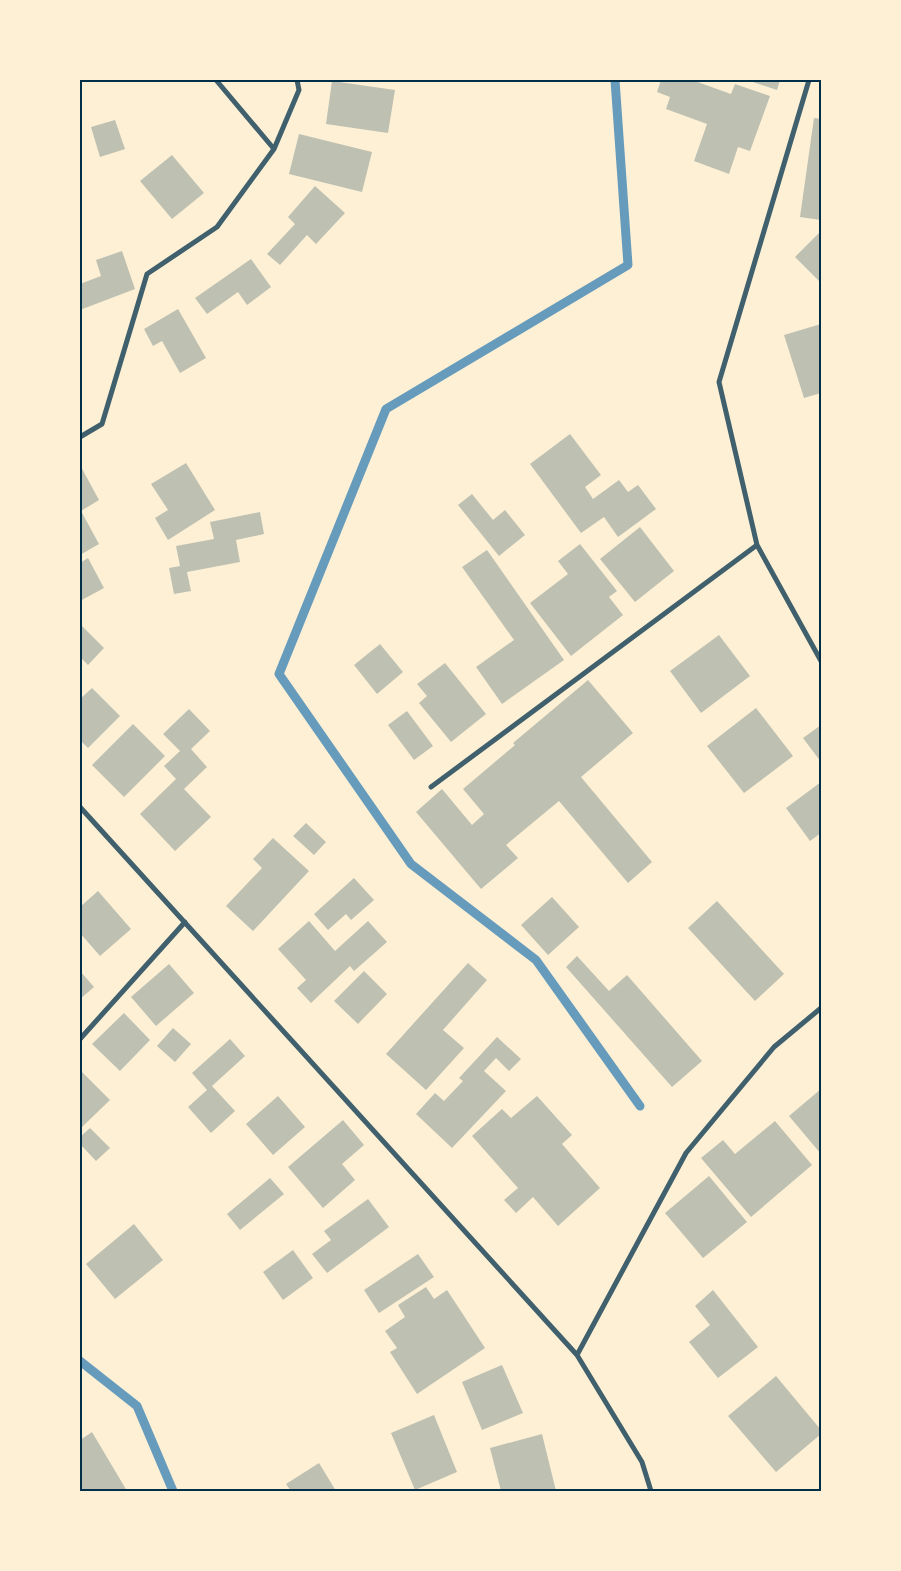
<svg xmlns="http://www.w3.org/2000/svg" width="901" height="1571" font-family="'PT Sans Narrow',sans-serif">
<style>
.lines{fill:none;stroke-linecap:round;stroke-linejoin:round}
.stream{stroke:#669bbc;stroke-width:9}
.building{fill:#bec0b2}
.minor{stroke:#3f606c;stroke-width:5}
.neatline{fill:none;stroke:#003049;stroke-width:2}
</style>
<rect width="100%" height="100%" fill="#fdf0d5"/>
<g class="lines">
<path class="stream" d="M615,80L628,265L386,409L279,674L411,864L536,960L640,1106
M80,1361L137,1406L173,1491"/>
</g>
<path class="building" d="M661,80H692L731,94L735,84L770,96L750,151L738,147L729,174L694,161L707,124L666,109L670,97L657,92Z
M747,80H780L777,90Z
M332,81L395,90L388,133L326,124Z
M814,118L821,119V220L800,217Z
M115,120L125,149L100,157L91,127Z
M299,134L372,152L362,192L289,174Z
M172,155L204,193L172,219L140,181Z
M315,186L345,213L316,244L307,235L280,265L267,254L295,224L288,217Z
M821,231V283L795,257Z
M122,251L135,289L80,310V284L101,276L96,260Z
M251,259L271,287L247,305L238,292L207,314L195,298Z
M178,309L206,358L180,373L162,341L153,346L144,329Z
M821,324V372L819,373L821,393L804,398L784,335Z
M570,434L601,475L585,487L593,499L619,480L628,492L638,485L656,509L618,537L604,517L581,533L530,464Z
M186,463L215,510L168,540L155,518L168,510L151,484Z
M80,465L99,500L81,511L99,544L80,555Z
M472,494L493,520L505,510L525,535L499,556L458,505Z
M260,512L264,534L236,540L240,562L187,572L191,591L174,594L169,568L180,566L176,546L214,539L210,522Z
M640,527L674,571L635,602L600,559Z
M580,544L617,591L609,597L623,615L571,656L530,603L568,574L558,561Z
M487,550L564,660L502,704L476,667L514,640L462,567Z
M88,558L104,588L80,601V563Z
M80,624L104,648L88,665L80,657Z
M719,635L750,676L701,713L670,671Z
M380,644L403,672L377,694L354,665Z
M445,663L486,714L451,742L419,703L427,696L417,684Z
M588,680L633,733L581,777L652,862L628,883L559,801L506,845L518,858L481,889L416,812L442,789L472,825L484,814L463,789L515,745L513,743Z
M92,688L120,716L88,748L80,740V699Z
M756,708L793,756L744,793L707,746Z
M189,709L210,731L191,749L207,767L184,789L211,817L175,851L140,814L176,779L164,766L180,751L163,734Z
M407,711L433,746L414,760L388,725Z
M133,724L165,756L124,797L92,765Z
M821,725V762L803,738Z
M821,782V833L810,841L786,808Z
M306,823L326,842L314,855L293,836Z
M273,838L309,871L253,931L226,906L262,868L253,859Z
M354,878L374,900L351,920L346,914L328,930L314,914Z
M98,891L131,929L100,956L80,933V907Z
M552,897L579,927L548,955L521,925Z
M717,901L784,974L755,1001L688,928Z
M309,921L335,951L368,921L387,942L354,971L350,966L311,1003L297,988L306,980L278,949Z
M577,956L609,991L627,975L702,1061L672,1087L566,967Z
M468,963L487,980L443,1030L464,1048L426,1090L386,1054Z
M169,964L194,993L156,1026L131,997Z
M80,971L94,987L80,999Z
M364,971L387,994L358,1024L334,1001Z
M124,1013L150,1040L120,1071L92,1044Z
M173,1028L191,1044L175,1062L157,1046Z
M497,1037L521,1059L509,1071L496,1058L484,1071L506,1091L452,1148L416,1114L435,1093L444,1101L463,1081L459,1078Z
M230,1039L245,1056L212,1086L235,1111L211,1133L188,1107L207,1090L192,1073Z
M80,1070L110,1100L81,1128L80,1126Z
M821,1089V1154L789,1116Z
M278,1096L305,1127L273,1155L246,1124Z
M537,1096L572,1135L562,1144L600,1188L558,1226L533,1197L516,1213L504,1200L518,1188L472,1136L502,1109L511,1118Z
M343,1120L364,1145L342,1164L355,1180L323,1208L288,1167Z
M775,1121L812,1165L751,1217L701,1158L723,1140L735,1154Z
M90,1128L110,1148L96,1161L80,1144V1137Z
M709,1176L747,1222L703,1258L665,1213Z
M270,1178L284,1194L240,1230L227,1214Z
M368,1199L389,1227L327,1273L312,1254L331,1240L324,1231Z
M134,1224L163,1260L115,1299L86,1264Z
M293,1250L313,1278L283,1300L263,1272Z
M418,1254L434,1277L379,1313L364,1290Z
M426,1287L434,1299L447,1290L485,1348L417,1394L390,1352L397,1348L385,1331L405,1317L398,1305Z
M713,1290L758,1347L718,1378L689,1342L710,1325L695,1306Z
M502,1365L523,1413L482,1430L462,1382Z
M776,1376L821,1430V1434L776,1472L728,1416Z
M434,1415L457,1472L415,1490L391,1433Z
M92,1432L127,1491H80V1440Z
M542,1434L556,1491H501L490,1448Z
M319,1463L336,1491H291L286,1484Z"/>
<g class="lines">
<path class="minor" d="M216,80L274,149
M809,80L719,382L757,545L821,661
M80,437L102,424L147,274L217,227L274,149L299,90L297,80
M431,787L757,545
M80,807L577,1355L642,1462L651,1491
M80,1039L185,922
M577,1355L686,1153L774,1047L821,1008"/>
</g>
<rect width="901" height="1571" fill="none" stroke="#fdf0d5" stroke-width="162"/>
<rect x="81" y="81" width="739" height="1409" class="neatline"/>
</svg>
